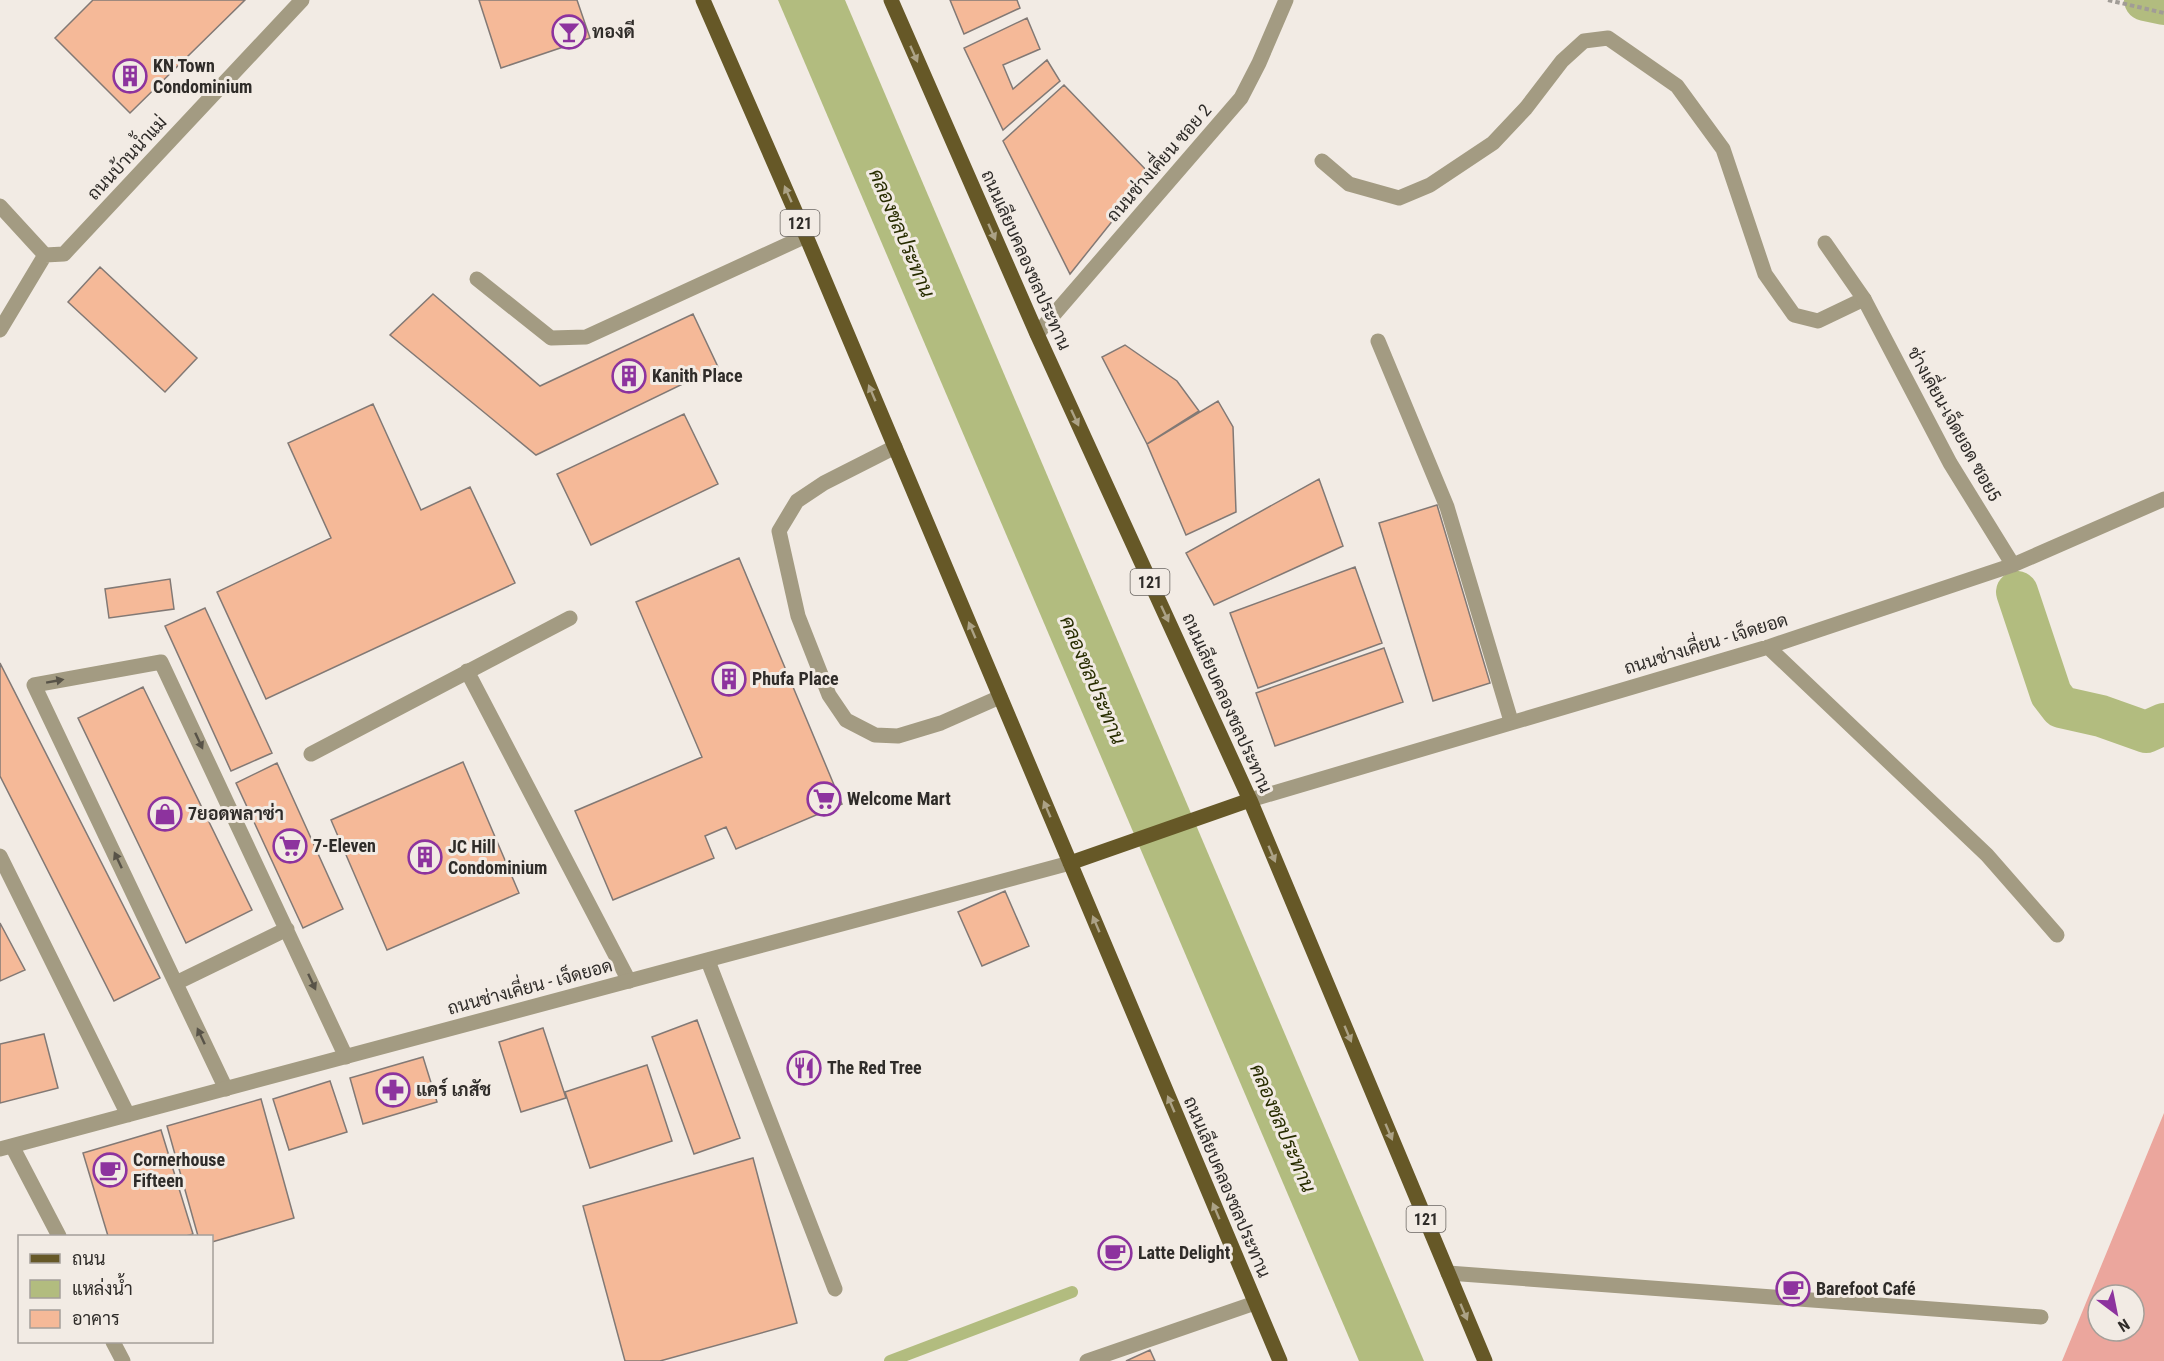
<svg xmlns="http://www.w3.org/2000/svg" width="2164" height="1361" font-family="'Roboto Condensed',Sarabun,sans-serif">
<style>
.forest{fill:#eba69d;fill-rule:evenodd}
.water{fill:#b2bc7f}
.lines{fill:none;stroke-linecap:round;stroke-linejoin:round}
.stream{stroke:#b2bc7f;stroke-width:12}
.canal{stroke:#b2bc7f;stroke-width:42}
.building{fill:#f5b998;stroke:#827975;stroke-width:1.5}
.path{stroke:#a19c96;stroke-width:4;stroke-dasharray:4.5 3;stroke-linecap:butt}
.lane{stroke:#a39b82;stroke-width:15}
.street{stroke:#a39b82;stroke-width:15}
.primary{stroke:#665827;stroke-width:15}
.oneway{fill:#aca286}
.oneway2{fill:#585348}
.labels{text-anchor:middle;stroke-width:6;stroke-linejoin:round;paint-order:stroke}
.shield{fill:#f2ebe4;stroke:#6a6561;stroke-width:1.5}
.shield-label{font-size:16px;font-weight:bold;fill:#2f2c29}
.poi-label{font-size:18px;font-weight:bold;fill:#2f2c29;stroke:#f2ebe4;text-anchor:start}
.street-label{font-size:18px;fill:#2f2c29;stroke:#f2ebe4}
.water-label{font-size:20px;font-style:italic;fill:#282d00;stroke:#f2ebe4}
</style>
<rect width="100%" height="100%" fill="#f2ebe4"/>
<path class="forest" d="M2164,1113V1361H2062ZM2098,1295H2134V1331H2098Z"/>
<path class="water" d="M778,0H845L1424,1361H1359Z"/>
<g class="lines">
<path class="stream" d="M890,1361L1072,1292"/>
<path class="canal" d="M2145,0L2164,4
M2017,592L2051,694L2061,707L2101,716L2146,732L2164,724"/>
</g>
<path class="building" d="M93,0H245L130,113L55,38Z
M479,0H577L590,38L501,68Z
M950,0H1017L1020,8L964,34Z
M1027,18L1040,49L1003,65L1013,89L1047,60L1060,81L1003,130L964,48Z
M1064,85L1150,174L1070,274L1003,141Z
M100,267L197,358L165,392L68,302Z
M433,294L540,386L693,314L718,367L536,455L390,335Z
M1125,345L1177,381L1199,411L1147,444L1102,357Z
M1218,401L1233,427L1236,512L1186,535L1147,444Z
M373,404L421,510L470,487L515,583L266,699L217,592L331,538L288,443Z
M684,414L718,484L591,545L557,474Z
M1319,479L1343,546L1214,605L1186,553Z
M1437,505L1490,683L1433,701L1379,523Z
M739,558L842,804L736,849L726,827L705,836L714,858L613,900L575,811L702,757L636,602Z
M1355,567L1382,643L1258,688L1230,613Z
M170,579L174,609L109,618L105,589Z
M205,608L272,753L231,771L165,626Z
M1384,648L1403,702L1275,746L1256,693Z
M0,663L160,978L114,1001L0,776Z
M143,687L252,910L186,943L78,718Z
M463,762L519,893L387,950L331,820Z
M277,763L343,909L303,928L236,783Z
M1005,891L1029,946L982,966L958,912Z
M0,923L25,970L0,981Z
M697,1020L740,1138L694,1154L652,1037Z
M543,1028L566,1098L521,1112L499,1042Z
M44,1034L58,1088L0,1103V1044Z
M423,1057L437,1102L363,1124L350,1078Z
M647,1065L672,1141L590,1168L565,1092Z
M330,1081L347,1132L289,1150L273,1099Z
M261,1099L294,1218L212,1242V1236H198L167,1126Z
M161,1130L193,1234L186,1236H108L83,1153Z
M753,1158L797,1323L660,1361H625L583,1206Z
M1150,1350L1155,1361H1126Z"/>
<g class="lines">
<path class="path" d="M2108,0L2164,13"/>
<path class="lane" d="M1322,161L1349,184L1399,198L1430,185L1493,143L1526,108L1562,61L1584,41L1608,38L1677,86L1723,149L1765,274L1794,315L1818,321L1864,299L1825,243
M477,279L551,338L586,337L806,236
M1378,341L1447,507L1511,721
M895,447L824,483L797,501L779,531L798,616L829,695L846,720L875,735L898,736L941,723L1000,697
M467,671L629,981
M311,754L570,618
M708,961L835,1289
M176,983L287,929
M226,1089L34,685L161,662L346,1057
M1448,1273L2041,1317"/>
<path class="street" d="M0,206L45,255L64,254L302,0
M1864,299L1950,463L2013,565
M0,330L45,255
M1037,334L1241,98L1259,63L1286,0
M1768,647L1987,855L2057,935
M1250,800L1768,647L2013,565L2164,499
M0,856L128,1115
M12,1146L59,1236
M0,1149L1070,863
M113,1342L123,1361
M1087,1361L1255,1303"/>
<path class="primary" d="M703,0L806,236L1280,1361
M891,0L1037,334L1250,800L1485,1361
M1070,863L1250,800"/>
</g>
<defs><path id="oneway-solid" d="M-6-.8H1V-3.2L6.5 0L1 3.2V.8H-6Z" transform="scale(1.5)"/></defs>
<g class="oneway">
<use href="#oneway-solid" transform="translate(914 54) rotate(66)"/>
<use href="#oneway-solid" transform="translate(788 194) rotate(-114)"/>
<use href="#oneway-solid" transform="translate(992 232) rotate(66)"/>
<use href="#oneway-solid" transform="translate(872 393) rotate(-113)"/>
<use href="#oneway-solid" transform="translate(1075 418) rotate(65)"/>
<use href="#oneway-solid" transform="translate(1165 614) rotate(65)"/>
<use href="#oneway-solid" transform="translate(972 630) rotate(-113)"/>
<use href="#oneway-solid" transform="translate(1047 809) rotate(-113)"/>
<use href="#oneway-solid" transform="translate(1272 854) rotate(67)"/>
<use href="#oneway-solid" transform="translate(1096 924) rotate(-113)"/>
<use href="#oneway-solid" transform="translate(1348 1034) rotate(67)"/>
<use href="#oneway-solid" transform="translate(1171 1104) rotate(-113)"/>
<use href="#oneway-solid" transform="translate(1389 1132) rotate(67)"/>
<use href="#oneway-solid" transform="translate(1216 1211) rotate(-113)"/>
<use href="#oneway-solid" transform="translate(1464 1312) rotate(67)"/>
</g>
<g class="oneway2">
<use href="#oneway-solid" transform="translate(55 681) rotate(-10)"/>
<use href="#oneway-solid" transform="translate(199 741) rotate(65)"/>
<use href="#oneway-solid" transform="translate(118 860) rotate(-115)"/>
<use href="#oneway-solid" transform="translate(312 982) rotate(65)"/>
<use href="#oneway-solid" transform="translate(201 1036) rotate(-115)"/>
</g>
<defs>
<g id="bar-ring" transform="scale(1.725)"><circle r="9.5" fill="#f2ebe4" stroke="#8d339e" stroke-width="1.5"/><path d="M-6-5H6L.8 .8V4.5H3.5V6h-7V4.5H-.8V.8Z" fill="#8d339e"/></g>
<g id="building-ring" transform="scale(1.725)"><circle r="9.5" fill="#f2ebe4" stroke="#8d339e" stroke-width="1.5"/><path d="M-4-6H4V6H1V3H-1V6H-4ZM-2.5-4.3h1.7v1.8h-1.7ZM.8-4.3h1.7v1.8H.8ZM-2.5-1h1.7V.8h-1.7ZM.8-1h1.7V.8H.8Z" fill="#8d339e"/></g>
<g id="supermarket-ring" transform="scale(1.725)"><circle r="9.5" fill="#f2ebe4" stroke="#8d339e" stroke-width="1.5"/><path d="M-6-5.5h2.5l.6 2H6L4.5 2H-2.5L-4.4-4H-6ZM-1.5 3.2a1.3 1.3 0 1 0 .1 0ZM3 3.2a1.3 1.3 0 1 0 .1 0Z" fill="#8d339e"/></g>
<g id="shop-ring" transform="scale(1.725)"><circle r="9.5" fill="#f2ebe4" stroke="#8d339e" stroke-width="1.5"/><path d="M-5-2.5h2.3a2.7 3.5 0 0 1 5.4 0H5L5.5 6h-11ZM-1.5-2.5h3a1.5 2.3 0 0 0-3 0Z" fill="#8d339e"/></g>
<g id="restaurant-ring" transform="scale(1.725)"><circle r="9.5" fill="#f2ebe4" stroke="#8d339e" stroke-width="1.5"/><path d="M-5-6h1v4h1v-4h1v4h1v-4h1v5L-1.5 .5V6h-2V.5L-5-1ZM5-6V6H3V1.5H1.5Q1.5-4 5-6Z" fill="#8d339e"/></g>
<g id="pharmacy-ring" transform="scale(1.725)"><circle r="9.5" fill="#f2ebe4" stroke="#8d339e" stroke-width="1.5"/><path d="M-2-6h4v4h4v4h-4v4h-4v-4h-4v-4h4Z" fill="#8d339e"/></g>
<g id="cafe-ring" transform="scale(1.725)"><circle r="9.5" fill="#f2ebe4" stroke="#8d339e" stroke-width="1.5"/><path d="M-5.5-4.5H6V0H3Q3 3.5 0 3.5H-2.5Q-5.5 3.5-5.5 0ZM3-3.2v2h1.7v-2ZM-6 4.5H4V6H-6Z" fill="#8d339e"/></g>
</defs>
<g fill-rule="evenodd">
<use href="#bar-ring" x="569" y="32"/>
<use href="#building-ring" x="130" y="76"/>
<use href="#building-ring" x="629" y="376"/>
<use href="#building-ring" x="729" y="679"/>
<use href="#supermarket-ring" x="824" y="799"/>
<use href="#shop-ring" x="165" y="814"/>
<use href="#supermarket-ring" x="290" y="846"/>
<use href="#building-ring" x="425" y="857"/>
<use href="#restaurant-ring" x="804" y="1068"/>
<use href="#pharmacy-ring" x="393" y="1090"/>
<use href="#cafe-ring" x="110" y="1170"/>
<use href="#cafe-ring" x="1115" y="1253"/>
<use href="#cafe-ring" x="1793" y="1289"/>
</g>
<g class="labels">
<g class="shield">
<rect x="780.5" y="210" width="39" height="26" rx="4.5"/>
<rect x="1130.5" y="569" width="39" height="26" rx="4.5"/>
<rect x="1406.5" y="1206" width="39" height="26" rx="4.5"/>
</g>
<g class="shield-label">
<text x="800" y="229">121</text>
<text x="1150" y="588">121</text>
<text x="1426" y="1225">121</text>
</g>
<g class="poi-label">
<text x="592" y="38">ทองดี</text>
<text x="153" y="72">KN Town<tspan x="153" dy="21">Condominium</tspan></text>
<text x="652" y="382">Kanith Place</text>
<text x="752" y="685">Phufa Place</text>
<text x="847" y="805">Welcome Mart</text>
<text x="188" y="820">7ยอดพลาซ่า</text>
<text x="313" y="852">7-Eleven</text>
<text x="448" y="853">JC Hill<tspan x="448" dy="21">Condominium</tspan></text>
<text x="827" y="1074">The Red Tree</text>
<text x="416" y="1096">แคร์ เภสัช</text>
<text x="133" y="1166">Cornerhouse<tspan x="133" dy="21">Fifteen</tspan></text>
<text x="1138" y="1259">Latte Delight</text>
<text x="1816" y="1295">Barefoot Café</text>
</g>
<g class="street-label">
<text transform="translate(127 158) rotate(-47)" y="6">ถนนบ้านน้ำแม่</text>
<text transform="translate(1159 163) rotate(-49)" y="6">ถนนช่างเคี่ยน ซอย 2</text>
<text transform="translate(1026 260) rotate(66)" y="6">ถนนเลียบคลองชลประทาน</text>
<text transform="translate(1954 424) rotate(61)" y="6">ช่างเคี่ยน-เจ็ดยอด ซอย5</text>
<text transform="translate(1706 644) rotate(-17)" y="6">ถนนช่างเคี่ยน - เจ็ดยอด</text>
<text transform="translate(1227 703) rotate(66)" y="6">ถนนเลียบคลองชลประทาน</text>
<text transform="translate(530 987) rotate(-15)" y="6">ถนนช่างเคี่ยน - เจ็ดยอด</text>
<text transform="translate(1227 1187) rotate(67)" y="6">ถนนเลียบคลองชลประทาน</text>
</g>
<g class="water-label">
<text transform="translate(902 233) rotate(67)" y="7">คลองชลประทาน</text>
<text transform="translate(1093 680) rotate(67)" y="7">คลองชลประทาน</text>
<text transform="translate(1283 1128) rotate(67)" y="7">คลองชลประทาน</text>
</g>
</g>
<rect x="18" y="1235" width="195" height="108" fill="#f2ebe4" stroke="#a49f99" stroke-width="1.5"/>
<rect x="30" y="1254" width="30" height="9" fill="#665827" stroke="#a49f99" stroke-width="1.5"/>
<text x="72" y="1265" font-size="18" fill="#2f2c29">ถนน</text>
<rect x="30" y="1280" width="30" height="18" fill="#b2bc7f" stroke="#a49f99" stroke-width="1.5"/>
<text x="72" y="1295" font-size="18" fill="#2f2c29">แหล่งน้ำ</text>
<rect x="30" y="1310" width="30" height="18" fill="#f5b998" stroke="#a49f99" stroke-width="1.5"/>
<text x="72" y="1325" font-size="18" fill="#2f2c29">อาคาร</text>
<g transform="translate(2116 1313) rotate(148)"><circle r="28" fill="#f2ebe4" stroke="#a49f99" stroke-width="1.5"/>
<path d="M0-4.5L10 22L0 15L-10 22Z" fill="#8d339e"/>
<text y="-9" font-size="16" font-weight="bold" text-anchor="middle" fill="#2f2c29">N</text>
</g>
</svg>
